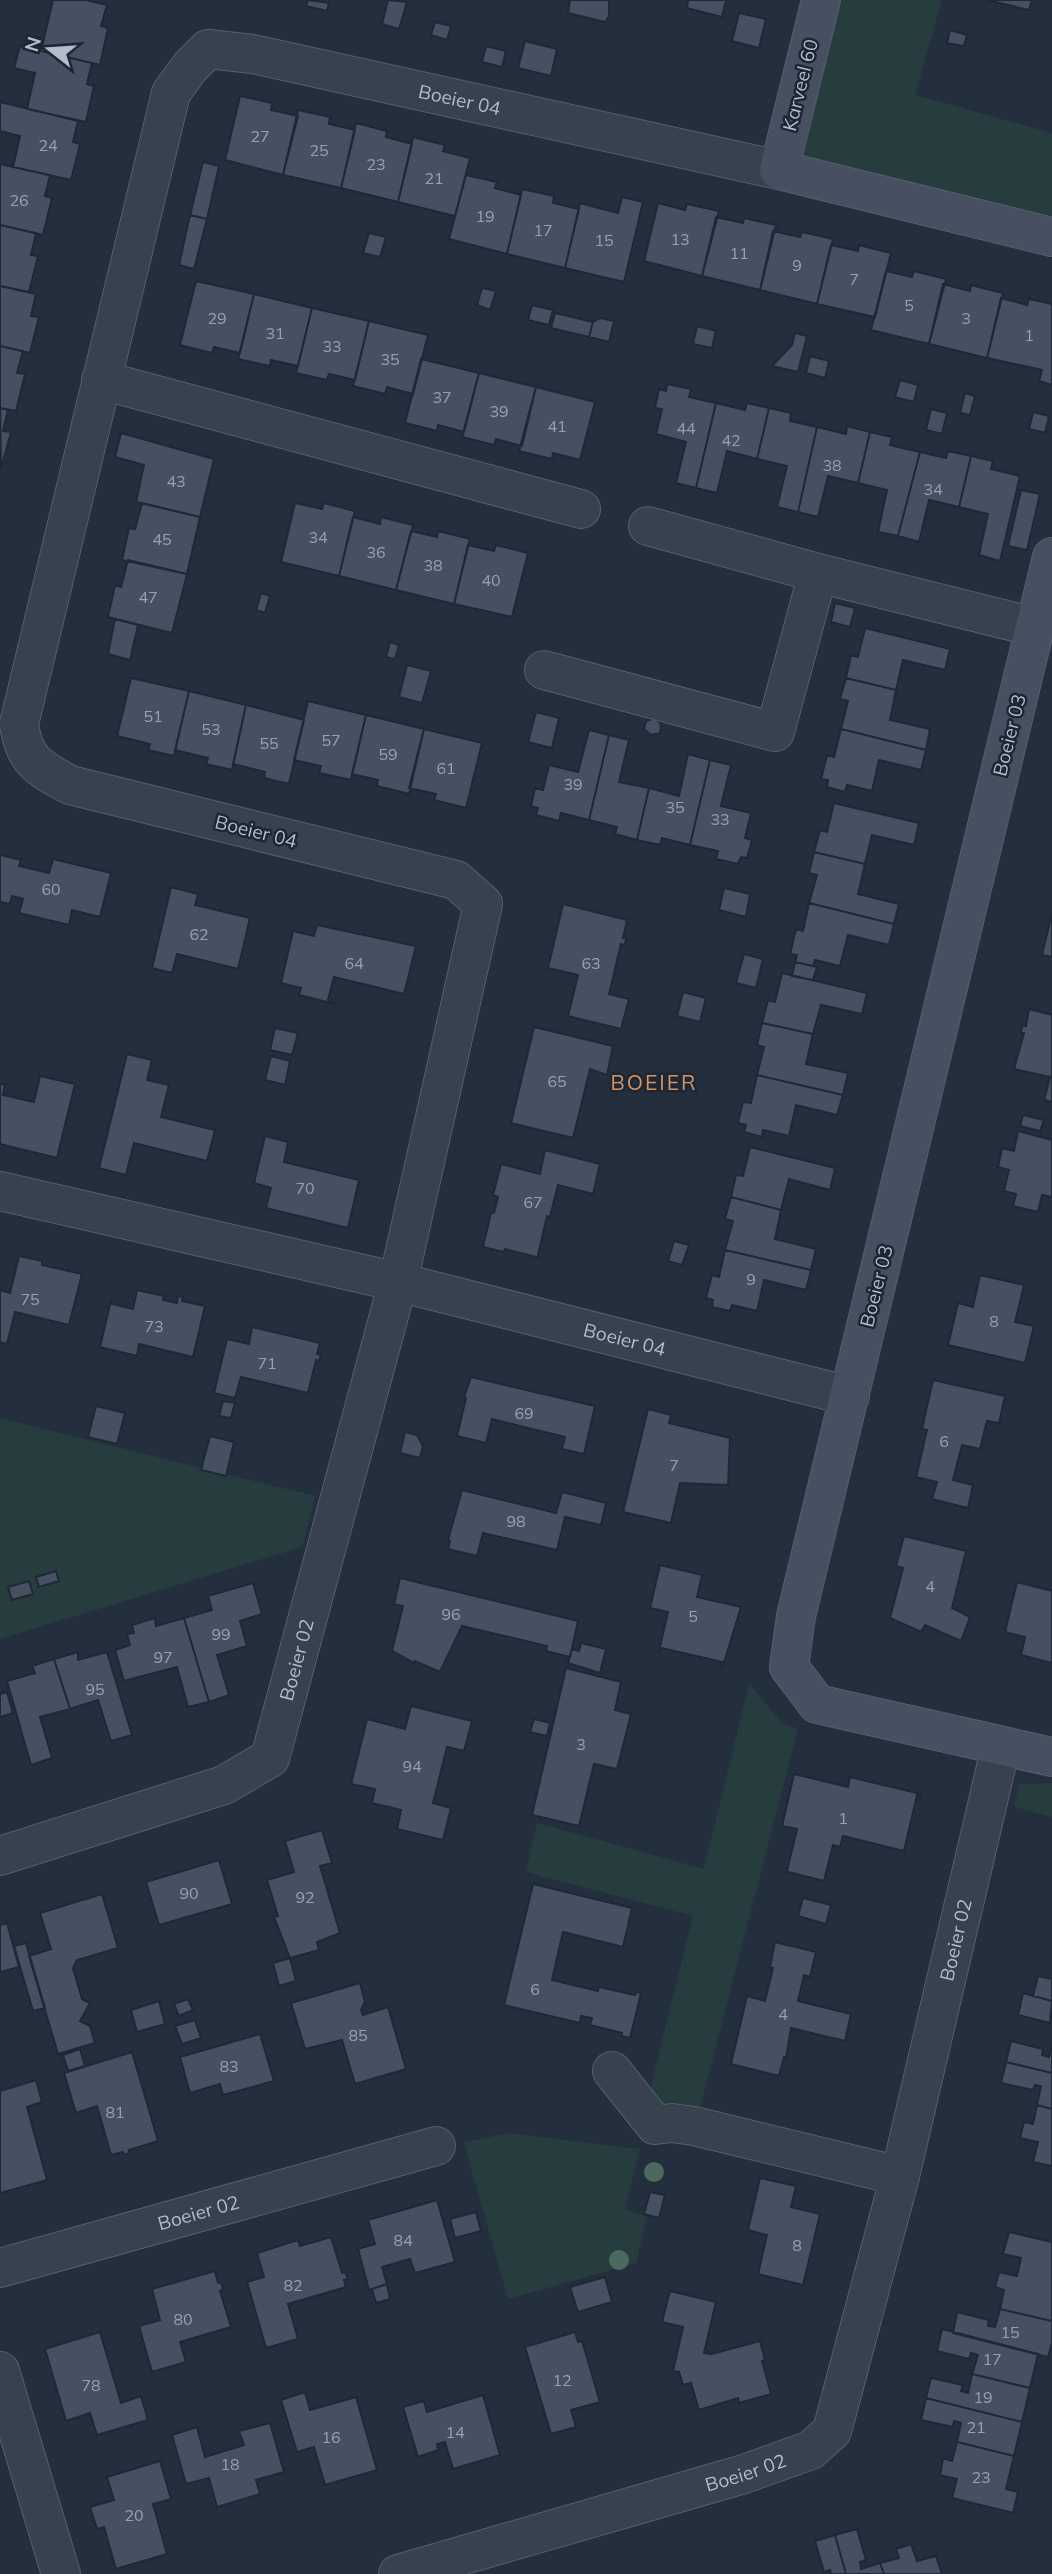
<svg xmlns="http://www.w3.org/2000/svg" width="1052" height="2574" font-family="Mulish,sans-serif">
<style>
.green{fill:#263c3f}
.building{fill:#455162;stroke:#1f2835;stroke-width:2}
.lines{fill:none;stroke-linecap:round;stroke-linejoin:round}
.street-casing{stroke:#565f6c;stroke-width:40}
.secondary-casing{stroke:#565f6c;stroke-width:40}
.street{stroke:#38414e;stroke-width:38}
.secondary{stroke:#465061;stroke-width:38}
.tree{fill:#4b6a5d}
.labels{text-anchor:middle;stroke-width:5;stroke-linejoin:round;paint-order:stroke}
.number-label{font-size:16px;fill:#98a1af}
.street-label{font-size:19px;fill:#b4bcc9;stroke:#1d2633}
.neighbourhood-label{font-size:21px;letter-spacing:2px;fill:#d59563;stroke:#1d2633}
</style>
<rect width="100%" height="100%" fill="#242f3e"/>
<path class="green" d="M835,0H942L915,95L1052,133V226L793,159Z
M0,1418L315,1496L302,1547L0,1639Z
M749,1684L783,1724L798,1729L698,2116L647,2102L693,1916L526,1872L537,1823L704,1869Z
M1052,1783V1817L1014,1807L1019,1784Z
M508,2133L640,2149L625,2209L647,2217L636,2263L508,2299L464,2143Z"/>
<path class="building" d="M53,0H86L107,5L101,26L108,28L100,65L41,51Z
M308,0L329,3L327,11L306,6Z
M388,0L407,2L399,29L382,24Z
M570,0H609V16L605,22L568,13Z
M688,0H726L722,17L687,8Z
M987,0H1032L1029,10Z
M739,13L766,19L759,48L732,41Z
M435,22L451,26L447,40L431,35Z
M950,30L967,35L964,46L947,43Z
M525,41L557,49L551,76L518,68Z
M20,46L92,63L87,84L94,86L86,122L27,109L35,73L14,68Z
M486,46L506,51L502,67L482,62Z
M240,96L272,103L271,110L298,116L283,175L225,160Z
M0,102L78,121L73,142L80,144L71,180L13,167L20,136L0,131Z
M298,110L330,117L329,124L355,130L341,188L283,175Z
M356,123L387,131L386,137L412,144L398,202L341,188Z
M413,137L445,145L443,151L470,158L455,216L398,202Z
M203,162L219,166L207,219L190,215Z
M0,164L50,175L45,196L52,198L43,235L0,225Z
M466,175L497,182L495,188L521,195L507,254L449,239Z
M522,189L554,196L553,203L579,209L565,268L507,254Z
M622,197L643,202L624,282L565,268L580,203L618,213Z
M658,203L685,210L687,204L719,211L702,276L644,261Z
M190,215L207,219L194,269L179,265Z
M716,217L743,223L744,218L776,225L760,290L702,276Z
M0,225L36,233L31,255L38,256L29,292L0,286Z
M773,231L800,237L802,232L833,239L817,304L760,290Z
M369,233L386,237L380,257L363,253Z
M831,245L858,251L859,245L891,253L875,317L817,304Z
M886,271L912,277L914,271L946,279L929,344L871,330Z
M196,281L254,294L240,353L214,347L212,353L180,345Z
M943,284L970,291L971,285L1003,293L987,358L929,344Z
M0,286L36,294L31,316L39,317L30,353L0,346Z
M482,288L496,291L490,310L477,305Z
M254,294L312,308L298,366L271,360L270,366L238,359Z
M1001,298L1027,305L1029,299L1052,304V385L1039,381L1042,370L987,358Z
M532,305L553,310L549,325L528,320Z
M312,308L369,321L355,380L329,374L327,380L296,373Z
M555,313L593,322L589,337L551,328Z
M600,318L614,321L609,342L589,337L593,322Z
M369,321L428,335L413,394L387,387L385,394L353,386Z
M697,326L716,331L712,348L693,344Z
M795,333L807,336L798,372L772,366L792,345Z
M0,346L23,351L17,373L25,374L16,411L0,408Z
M810,356L829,361L825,378L806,373Z
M421,359L479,373L464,432L438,425L437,431L405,423Z
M479,373L536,387L522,446L496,439L494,445L462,437Z
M900,380L918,385L914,402L895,397Z
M667,384L691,389L689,397L716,403L696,488L676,483L686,442L656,434L662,409L655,408L659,389L666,391Z
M536,387L595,402L580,460L553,453L552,459L519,451Z
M965,393L975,396L970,415L960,413Z
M716,403L745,410L747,403L769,408L757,459L727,451L717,493L696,488Z
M0,408L8,410L3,431L11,432L1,469Z
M769,408L791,413L790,421L817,427L798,512L777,507L787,466L757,459Z
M931,409L947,413L942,434L926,430Z
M1033,412L1049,416L1045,433L1029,429Z
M847,426L870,432L858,483L828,476L818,517L798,512L817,427L846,434Z
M870,432L892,437L890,445L920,452L898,536L878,532L887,490L858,483Z
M121,433L214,459L200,517L136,502L144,465L115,457Z
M948,451L971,456L959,507L929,500L919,542L898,536L920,452L946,458Z
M971,456L993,461L991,469L1020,476L1000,561L979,555L988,514L959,507Z
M1021,490L1040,494L1027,550L1008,546Z
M142,503L200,517L187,574L122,560L129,528L135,529Z
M295,503L322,509L324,503L355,511L339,576L281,562Z
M353,517L380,524L381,517L413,525L396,590L339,576Z
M411,531L437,537L438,531L470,539L454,604L396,590Z
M468,545L494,551L496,545L528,553L512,617L454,604Z
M128,560L187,574L172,633L108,617L115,585L121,587Z
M261,593L270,596L265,613L256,610Z
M835,603L855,608L850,627L831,622Z
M115,619L138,625L130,660L108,654Z
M865,628L950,649L945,670L903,660L896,690L846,678L851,655L858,657Z
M390,642L399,645L395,659L386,657Z
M407,665L431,671L422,703L399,697Z
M131,678L189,691L174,756L148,750L150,744L117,736Z
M846,678L896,690L890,720L930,729L926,750L841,729L848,701L840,699Z
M189,691L246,705L232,770L206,764L208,758L175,750Z
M308,701L366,715L351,780L319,773L321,766L294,760Z
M246,705L304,720L289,784L264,778L265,772L233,764Z
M536,712L559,718L552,748L528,742Z
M366,715L424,729L409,794L377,786L378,780L352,774Z
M655,718L661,724L660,733L651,735L644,729L646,721Z
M424,729L482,743L466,808L434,800L436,794L409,788Z
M841,729L926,750L921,770L879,760L872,791L847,785L845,792L827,787L828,780L821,779L827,755L834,757Z
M589,730L609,735L589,820L561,813L559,821L536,815L538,808L531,806L535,788L543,790L549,765L578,772Z
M609,735L629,740L619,782L649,788L637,840L615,834L617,827L589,820Z
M688,754L710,760L690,845L662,838L660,845L637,840L649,788L679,796Z
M710,760L731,765L721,806L751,813L745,838L752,840L747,858L741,857L738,864L716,859L718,851L690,845Z
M834,803L919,823L914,845L872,835L865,864L814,852L820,830L827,832Z
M814,852L865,864L858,894L899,904L894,924L809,903L817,875L809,873Z
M0,855L21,860L19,866L49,873L53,859L111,873L100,917L72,910L69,925L19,913L23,899L12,896L10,904L0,902Z
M171,887L198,894L195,905L250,918L238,969L177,954L172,973L152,968Z
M724,888L750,894L746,917L719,910Z
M809,903L894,924L889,945L848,935L840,966L815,960L813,966L795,962L797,955L790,954L796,929L803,931Z
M563,904L627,920L623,938H626L625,945L621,944L609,994L629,999L621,1029L568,1016L578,975L548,968Z
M1052,913V957L1042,955Z
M317,925L416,946L404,994L334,977L328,1000L335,1004L299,995L301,988L281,983L293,931L314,936Z
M744,954L763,959L756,988L736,983Z
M795,962L817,967L813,980L792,976Z
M782,973L867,993L862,1014L821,1005L813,1034L762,1023L768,1000L775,1002Z
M683,992L706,998L700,1022L677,1016Z
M1029,1009L1052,1015V1102L1044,1100L1050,1077L1014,1069L1024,1033H1021L1022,1026H1026Z
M762,1023L813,1034L806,1064L848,1073L843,1095L757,1075L764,1047L757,1045Z
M534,1027L613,1046L607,1075L590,1069L573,1138L511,1123Z
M275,1028L298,1033L292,1055L270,1050Z
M127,1054L152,1060L147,1080L169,1085L161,1117L215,1130L207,1161L134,1143L126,1175L99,1168Z
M271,1056L290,1061L285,1085L265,1080Z
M757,1075L843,1095L837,1115L796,1105L789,1136L763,1130L762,1137L744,1132L746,1125L738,1123L743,1102L751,1103Z
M40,1076L75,1084L57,1158L0,1144V1084L5,1085L3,1095L34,1102Z
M1023,1115L1044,1120L1040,1131L1020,1126Z
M1018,1131L1052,1140V1197L1042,1195L1038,1212L1013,1206L1016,1194L1004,1191L1009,1170L998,1167L1002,1148L1014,1151Z
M265,1136L288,1142L284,1162L359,1180L348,1228L266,1208L271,1188L254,1183Z
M750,1147L835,1168L830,1190L789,1179L781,1210L731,1197L736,1175L743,1176Z
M545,1150L600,1164L593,1194L558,1185L550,1217L547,1216L538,1255L540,1258L505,1249L504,1252L483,1247L491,1213H494L498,1197L493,1195L501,1164L540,1174Z
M731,1197L781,1210L775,1239L816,1249L811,1270L725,1250L733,1221L725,1219Z
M674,1241L689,1245L682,1265L668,1261Z
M725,1250L811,1270L806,1290L764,1280L757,1311L732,1305L730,1311L712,1307L713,1300L706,1298L712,1275L719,1277Z
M19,1256L42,1261V1265L82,1274L69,1325L15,1312L7,1344L0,1342V1290L10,1293Z
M980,1275L1024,1285L1015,1322L1034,1326L1025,1363L948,1345L958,1303L973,1307Z
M137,1290L164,1296L163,1300L177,1303L178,1296L183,1297L182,1301L205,1306L193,1357L139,1344L137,1356L100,1347L111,1300L112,1304L133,1309Z
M252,1327L320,1343L317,1354L321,1355L319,1361L316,1360L308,1393L241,1377L235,1398L214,1393L227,1339L249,1344Z
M471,1377L595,1406L584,1454L562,1449L565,1437L492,1419L486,1443L457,1436L466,1398L464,1397Z
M933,1380L1005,1396L999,1423L987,1421L980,1449L962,1445L953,1480L973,1485L968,1508L932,1499L937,1482L916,1477L927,1430L922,1429Z
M223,1401L235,1403L231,1418L219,1416Z
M96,1406L125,1413L117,1444L88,1437Z
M648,1409L671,1415L669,1423L730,1438L728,1485L680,1483L671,1523L623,1512Z
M405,1432L417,1435L423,1446L420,1458L400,1453Z
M210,1436L234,1442L226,1476L201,1470Z
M462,1490L556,1513L562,1492L606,1503L601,1525L565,1517L557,1550L483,1533L477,1556L448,1549L450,1541L448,1540Z
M904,1536L966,1551L952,1608L970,1617L961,1641L925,1625L921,1632L890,1618L903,1568L896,1566Z
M660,1565L702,1575L697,1597L741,1607L723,1666H720L722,1662L662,1648L659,1651L668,1612L650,1608Z
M56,1571L59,1581L39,1587L36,1577Z
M400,1578L578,1621L570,1657L546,1651L547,1646L462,1626L440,1672L415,1661L414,1663L392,1651L403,1606L394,1604Z
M29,1581L33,1594L12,1600L8,1587Z
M1017,1582L1052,1591V1663L1021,1655L1025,1637L1005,1632Z
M253,1583L262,1614L240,1621L247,1646L217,1655L229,1695L209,1702L184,1618L212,1610L208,1596Z
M155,1618L156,1626L184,1618L209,1702L188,1707L177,1667L124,1681L115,1650L130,1645L127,1634L134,1633L132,1625Z
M581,1643L606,1649L600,1673L568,1663L572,1649L579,1651Z
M78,1652V1660L107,1652L132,1735L111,1741L98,1700L70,1709L54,1659Z
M54,1659L70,1709L40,1717L52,1758L31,1765L7,1681L35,1673L32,1666Z
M566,1668L621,1682L615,1710L631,1714L617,1769L594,1764L579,1826L532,1815Z
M7,1692L13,1713L0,1717V1694Z
M411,1706L472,1721L464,1751L447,1747L433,1803L451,1808L443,1840L397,1829L401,1810L372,1803L375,1789L351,1784L367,1719L405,1729Z
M534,1719L550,1723L547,1736L530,1732Z
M794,1774L848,1787L850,1777L921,1794V1796L917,1795L904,1851L843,1836L840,1847L833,1845L824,1881L788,1872L786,1875L797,1829L782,1826Z
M322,1830L332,1863L320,1866L340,1933L317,1942L319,1950L290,1958L274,1917L278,1916L267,1880L294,1872L285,1841Z
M219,1860L232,1904L159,1925L146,1882Z
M533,1884L632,1908L623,1947L563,1932L552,1980L598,1991L599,1987L635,1995L636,1992L641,1993L630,2038L621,2036L622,2033L590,2025L592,2018L581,2016L580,2023L504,2005Z
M102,1894L118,1948L77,1960L73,1968L82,1999L90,2003L80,2021L90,2026L95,2043L58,2054L29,1956L51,1949L40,1913Z
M803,1898L831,1905L826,1924L798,1916Z
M7,1923L19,1967L0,1972V1925Z
M775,1942L816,1952L810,1977L804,1975L798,2001L851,2014L845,2041L791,2028L786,2058L784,2057L779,2076L731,2064L747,1996L765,2001L773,1968L770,1967Z
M26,1943L45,2008L33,2011L14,1946Z
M290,1958L296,1981L279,1986L273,1963Z
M1038,1976L1052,1979V2001L1033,1996Z
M360,1983L365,2002L361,2010L363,2015L388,2007L406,2069L355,2084L342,2040L305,2049L291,2003Z
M1023,1993L1052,2001L1050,2023L1018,2015Z
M188,1999L193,2010L179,2016L174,2004Z
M159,2001L165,2024L137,2032L131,2010Z
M195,2020L201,2038L182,2044L175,2026Z
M260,2034L274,2081L223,2095L220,2084L190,2093L180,2057Z
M1011,2041L1043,2049L1042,2055L1049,2057L1052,2044V2073L1006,2062Z
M80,2049L85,2066L68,2071L63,2055Z
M132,2052L158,2141L129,2150V2153L124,2155L123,2152L111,2155L97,2106L76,2113L64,2073Z
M1006,2062L1052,2073V2109L1037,2105L1041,2086L1035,2085L1033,2090L1001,2083Z
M36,2080L42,2102L27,2107L47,2180L0,2193V2091Z
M1037,2105L1052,2109V2166L1033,2162L1038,2142L1020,2138L1024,2122L1033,2124Z
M760,2178L796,2186L791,2207L820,2214L803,2285L758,2274L767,2235L748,2230Z
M650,2192L665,2195L659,2218L644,2214Z
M437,2200L455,2262L415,2273L410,2259L382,2267L387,2284L369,2290L358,2249L375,2244L368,2220Z
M476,2212L481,2231L455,2238L450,2219Z
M1009,2232L1052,2242V2321L1000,2309L1004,2290L995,2287L999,2272L1017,2276L1021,2258L1003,2254Z
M331,2237L342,2273L345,2272L348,2279L344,2280L346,2287L288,2304L298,2339L266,2348L247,2282L264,2277L257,2253L298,2240L300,2246Z
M215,2271L218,2283L221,2282L223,2289L220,2291L231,2327L180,2342L186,2362L152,2372L139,2326L160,2320L152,2289Z
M605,2277L612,2302L578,2312L570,2287Z
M387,2284L390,2299L376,2303L372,2289Z
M670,2291L716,2302L704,2353L712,2354L760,2341L765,2360L762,2361L771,2394L739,2403L738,2398L699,2410L691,2383L683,2385L679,2372L673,2371L683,2327L662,2322Z
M1000,2309L1052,2321V2343L1048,2357L953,2333L957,2312L989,2320L988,2326L995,2327Z
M942,2329L1038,2354L1030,2388L972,2374L978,2355L971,2353L969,2359L937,2351Z
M100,2332L121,2403L141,2396L148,2420L97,2435L90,2413L66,2421L45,2349Z
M575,2332L578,2342L582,2341L600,2402L571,2410L576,2427L551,2434L525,2347Z
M972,2374L1030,2388L1022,2422L926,2398L931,2378L963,2385L961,2391L968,2393Z
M305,2392L310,2410L356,2397L377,2470L325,2485L314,2447L297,2452L281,2400Z
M483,2395L500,2455L453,2469L445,2442L437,2444L438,2450L418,2457L403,2407L424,2401L427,2412Z
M926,2398L1022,2422L1014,2456L957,2442L961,2423L954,2421L953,2427L921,2420Z
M270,2423L284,2472L256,2480L260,2494L217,2507L209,2478L186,2484L172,2435L197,2427L205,2457L244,2445L239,2431Z
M957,2442L1014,2456L1006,2489L1018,2492L1013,2513L952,2498L957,2479L940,2475L943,2458L952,2461Z
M160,2461L171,2499L153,2504L167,2554L116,2569L104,2527L97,2529L90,2507L114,2500L107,2477Z
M857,2529L866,2560L860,2562L861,2569L880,2563L884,2574H846L835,2535Z
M835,2535L846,2574H831L830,2570L824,2572L815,2541Z
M911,2544L917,2561L936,2556L942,2574H884L880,2563L899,2558L896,2549Z"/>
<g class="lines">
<g class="street-casing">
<g id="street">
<path d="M101,380L581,509"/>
<path d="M648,526L818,573L1035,627"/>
<path d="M544,670L775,732L818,573"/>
<path id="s1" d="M0,1191L398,1282L850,1396"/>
<path id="s2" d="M0,1856L224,1785L270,1758L398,1282L483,904L456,880L70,785C39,768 24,761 19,724L171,93L190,67L208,49L253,54L779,170"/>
<path d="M612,2071L655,2125L672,2123L694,2126L900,2176"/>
<path id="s3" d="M0,2268L436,2146"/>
<path d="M0,2371L61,2574"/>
<path id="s4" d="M398,2574L744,2474L811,2450L832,2431L900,2176L1001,1746"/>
</g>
</g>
<g class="secondary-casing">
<path id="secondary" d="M821,0L779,170L1052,237
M1052,557L796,1616L789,1667L817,1704L1052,1757"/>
</g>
<use href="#street" class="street"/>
<use href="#secondary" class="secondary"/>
</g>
<g class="tree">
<circle cx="654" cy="2172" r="10"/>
<circle cx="619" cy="2260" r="10"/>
</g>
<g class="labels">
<g class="number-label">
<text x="260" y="142">27</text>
<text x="48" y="151">24</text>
<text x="319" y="156">25</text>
<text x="376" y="170">23</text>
<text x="434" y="184">21</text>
<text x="19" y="206">26</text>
<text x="485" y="222">19</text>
<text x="543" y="236">17</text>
<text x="680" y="245">13</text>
<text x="604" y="246">15</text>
<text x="739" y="259">11</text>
<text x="797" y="271">9</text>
<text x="854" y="285">7</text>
<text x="909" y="311">5</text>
<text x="217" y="324">29</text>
<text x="966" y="324">3</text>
<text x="275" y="339">31</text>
<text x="1029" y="341">1</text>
<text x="332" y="352">33</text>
<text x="390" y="365">35</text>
<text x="442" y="403">37</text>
<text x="499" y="417">39</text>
<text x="557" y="432">41</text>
<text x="686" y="434">44</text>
<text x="731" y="446">42</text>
<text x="832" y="471">38</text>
<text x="176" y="487">43</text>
<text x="933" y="495">34</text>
<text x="318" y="543">34</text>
<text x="162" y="545">45</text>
<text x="376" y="558">36</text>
<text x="433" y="571">38</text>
<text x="491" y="586">40</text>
<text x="148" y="603">47</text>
<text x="153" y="722">51</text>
<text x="211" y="735">53</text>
<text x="331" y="746">57</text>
<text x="269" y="749">55</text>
<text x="388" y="760">59</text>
<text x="446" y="774">61</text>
<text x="573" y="790">39</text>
<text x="675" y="813">35</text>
<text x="720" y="825">33</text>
<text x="51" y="895">60</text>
<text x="199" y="940">62</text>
<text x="354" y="969">64</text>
<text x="591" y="969">63</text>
<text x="557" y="1087">65</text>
<text x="305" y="1194">70</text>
<text x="533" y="1208">67</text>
<text x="751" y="1285">9</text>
<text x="30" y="1305">75</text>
<text x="994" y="1327">8</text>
<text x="154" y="1332">73</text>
<text x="267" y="1369">71</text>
<text x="524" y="1419">69</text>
<text x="944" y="1447">6</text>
<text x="674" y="1471">7</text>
<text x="516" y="1527">98</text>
<text x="930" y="1592">4</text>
<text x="451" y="1620">96</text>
<text x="693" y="1622">5</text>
<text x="221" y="1640">99</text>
<text x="163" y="1663">97</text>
<text x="95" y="1695">95</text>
<text x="581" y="1750">3</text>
<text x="412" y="1772">94</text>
<text x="843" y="1824">1</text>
<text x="189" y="1899">90</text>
<text x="305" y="1903">92</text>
<text x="535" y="1995">6</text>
<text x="783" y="2020">4</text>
<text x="358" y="2041">85</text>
<text x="229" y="2072">83</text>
<text x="115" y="2118">81</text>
<text x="403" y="2246">84</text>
<text x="797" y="2251">8</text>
<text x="293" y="2291">82</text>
<text x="183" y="2325">80</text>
<text x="1010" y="2338">15</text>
<text x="992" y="2365">17</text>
<text x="562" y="2386">12</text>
<text x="91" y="2391">78</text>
<text x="983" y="2403">19</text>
<text x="976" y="2433">21</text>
<text x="455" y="2438">14</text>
<text x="331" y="2443">16</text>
<text x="230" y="2470">18</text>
<text x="981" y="2483">23</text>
<text x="134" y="2521">20</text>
</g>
<g class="street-label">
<text transform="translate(800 85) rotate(-76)" y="7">Karveel 60</text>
<text dy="7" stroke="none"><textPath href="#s2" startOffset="2650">Boeier 04</textPath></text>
<text transform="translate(1009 735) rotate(-76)" y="7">Boeier 03</text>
<text transform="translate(256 831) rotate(14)" y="7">Boeier 04</text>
<text transform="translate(876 1286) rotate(-76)" y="7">Boeier 03</text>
<text dy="7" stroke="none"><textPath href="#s1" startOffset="642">Boeier 04</textPath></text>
<text dy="7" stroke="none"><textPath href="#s2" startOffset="390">Boeier 02</textPath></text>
<text dy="7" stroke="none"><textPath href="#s4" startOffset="966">Boeier 02</textPath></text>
<text dy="7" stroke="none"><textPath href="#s3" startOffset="206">Boeier 02</textPath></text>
<text dy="7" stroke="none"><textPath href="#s4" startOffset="362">Boeier 02</textPath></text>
</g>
<g class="neighbourhood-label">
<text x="654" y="1090">BOEIER</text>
</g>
</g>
<g transform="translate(49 49) rotate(287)" stroke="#1d2633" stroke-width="5" paint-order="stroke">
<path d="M0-5L12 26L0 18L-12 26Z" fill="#b4bcc9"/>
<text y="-10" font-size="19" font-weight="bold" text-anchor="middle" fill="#b4bcc9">N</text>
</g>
</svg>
